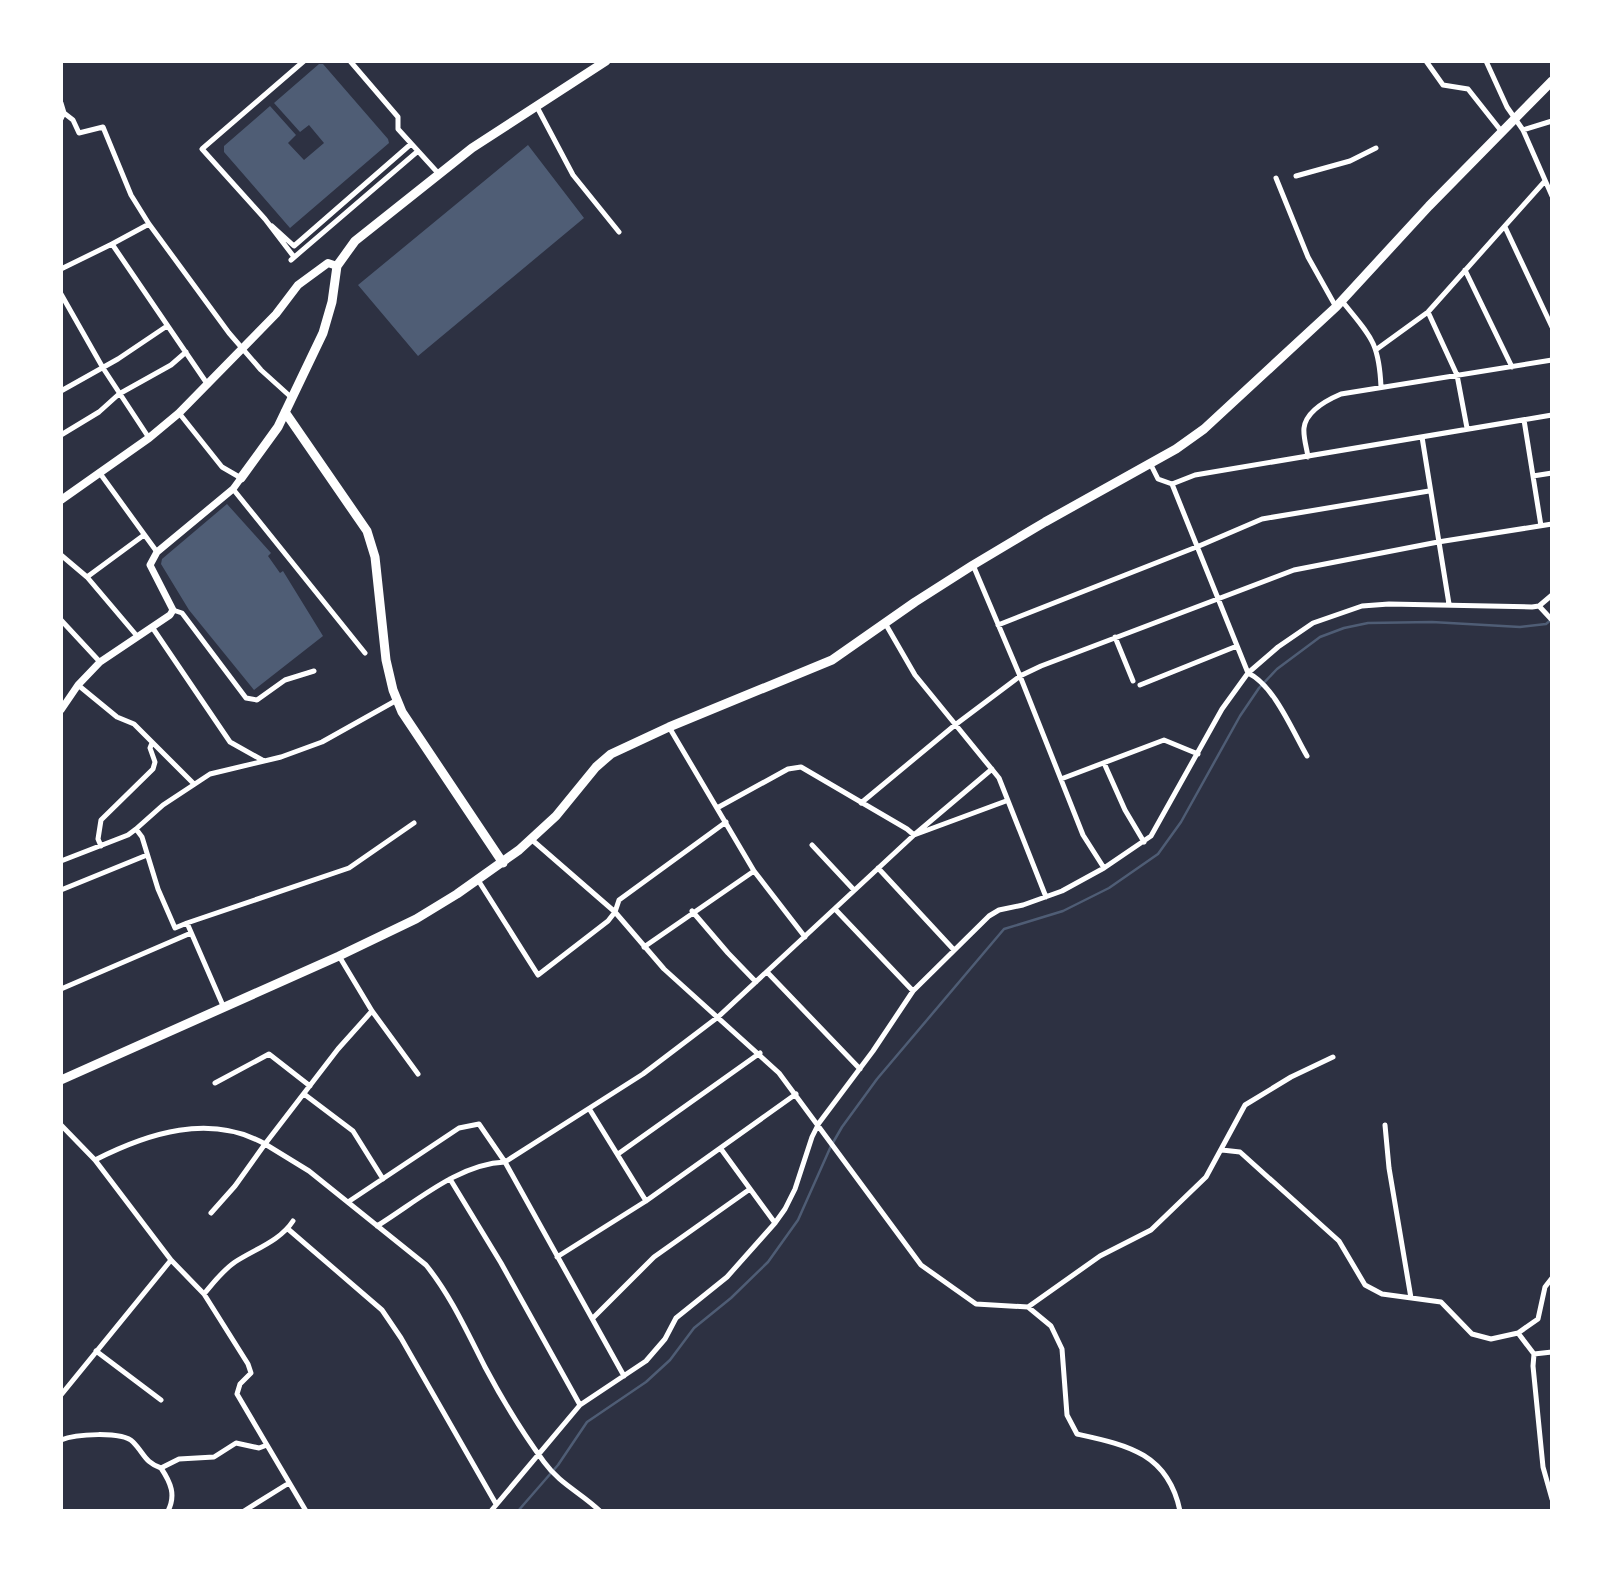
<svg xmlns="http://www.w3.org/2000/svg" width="1613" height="1572" font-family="'Fira Sans',sans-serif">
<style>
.water{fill:#4f5d75}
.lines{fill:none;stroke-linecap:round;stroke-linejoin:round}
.stream{stroke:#4f5d75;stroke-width:2.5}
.minor{stroke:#fff;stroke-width:5}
.tertiary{stroke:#fff;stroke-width:7}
.secondary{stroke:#fff;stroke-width:8}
.primary{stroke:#fff;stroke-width:9}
</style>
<rect width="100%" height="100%" fill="#2d3142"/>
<path class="water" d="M319,64H323L388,139L389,143L290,228L224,152V146L270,106L296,135L288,143L304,160L324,143L309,125L300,132L274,103Z
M528,145L584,218L418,356L358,285Z
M227,504L271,553L268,556L280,573L283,571L323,636L254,690L189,610L161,564L162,559Z"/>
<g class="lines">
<path class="stream" d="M518,1511L558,1465L587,1422L646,1382L670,1360L694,1328L731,1298L768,1262L798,1220L831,1146L842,1127L877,1079L1004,929L1063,911L1109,888L1158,854L1181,822L1240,716L1259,688L1277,669L1320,637L1344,628L1368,623L1432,622L1520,627L1546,624L1552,619"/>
<path class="minor" d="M1426,61L1443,85L1468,89L1502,132
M1486,61L1507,107L1523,130L1552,196
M61,103L64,113L61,119
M537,107L573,175L619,232
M64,113L73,120L79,133L103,127L131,195L149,224L229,333L261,370L292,398
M1523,130L1552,121
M418,151L438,173
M1296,176L1350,161L1376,148
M1276,178L1308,257L1336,307
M272,226L294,246L411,144
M1505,227L1552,327
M112,244L149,224
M294,257L265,219L202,149L304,61
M291,260L418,151L398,129V117L350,61
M61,269L112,244L208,385
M1465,270L1512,367
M61,294L103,368L149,438
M1342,301C1370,336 1379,341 1381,387
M1428,312L1457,375L1467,428
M1377,349L1428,312L1545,181
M61,391L118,359L167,326
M179,413L222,467L241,478
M1524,420L1541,526
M61,435L99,412L119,394L171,365L186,352
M1422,437L1449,604
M1308,457C1307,449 1303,437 1304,428C1306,411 1327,400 1341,394L1552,360
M1151,465L1158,479L1172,484L1248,673C1274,685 1293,732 1307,756
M99,472L157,552
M1533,476L1552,473
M1172,484L1195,475L1552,415
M233,489L365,653
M61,555L87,577L137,636
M973,565L1020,676L1083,835L1104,868
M87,577L144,535
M1539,606L1552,620
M173,610L182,613L246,698L257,700L285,680L314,671
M61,620L100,662
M885,623L915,675L999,778L1046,897
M998,625L1199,546L1262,519L1429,491
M152,627L230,742L264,761
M1115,637L1133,681
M78,685L117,717L134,724L194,784
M1140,685L1237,646
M669,727L754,871L805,937
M1104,763L1125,810L1144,842
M1061,779L1164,740L1198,754
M861,803L955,725L1020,676L1041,666L1294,570L1438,542L1552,524
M717,808L788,769L801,767L907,829L914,835L1006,801
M531,839L615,912L664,969L779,1073L921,1265L976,1304L1028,1307L1100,1256L1151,1230L1206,1177L1245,1105L1291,1077L1333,1057
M812,845L854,890
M101,846L98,839L101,820L153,769L155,762L150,748L152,743
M61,861L128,835L136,829
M878,868L954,950
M478,880L538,975L608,921L615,912L619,900L726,822
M61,890L147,855
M835,909L913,991
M692,911L728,953L756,982
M187,923L349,868L414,823
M644,947L754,871
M339,956L372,1011L418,1074
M767,972L860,1069
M61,989L191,933
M224,1008L187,923L175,928L158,889L142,837L136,829L163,805L210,774L281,757L322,742L397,700
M372,1011L338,1049L265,1144L309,1171L426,1265C451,1296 467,1332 485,1367C502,1399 522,1432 544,1462C560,1484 580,1492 600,1511
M215,1083L269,1054L310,1086
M304,1094L353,1131L383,1179
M590,1110L646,1201
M61,1125L95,1160C148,1133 210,1113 265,1144L235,1186L211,1213
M1385,1125L1389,1168L1411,1298
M721,1149L775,1223
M1222,1150L1240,1152L1339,1241L1365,1285L1382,1294L1441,1302L1472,1334L1491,1339L1518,1333L1538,1319L1545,1287L1552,1278
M618,1154L760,1053
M450,1179L501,1263L580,1405
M348,1202L459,1128L479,1124L505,1162L624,1376
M377,1226C416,1202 458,1164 505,1162L643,1074L718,1017L914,835L992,769
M288,1229L382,1310L401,1338L496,1504
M557,1257L646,1201L796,1094
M204,1294C214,1282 222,1271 235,1262C255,1249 280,1241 293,1221
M1028,1307L1051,1326L1062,1349L1067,1415L1077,1434C1127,1445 1168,1453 1180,1511
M593,1318L654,1257L750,1189
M1518,1333L1534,1354L1533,1366L1543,1467L1552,1499
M96,1351L161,1400
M1534,1354L1552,1352
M61,1395L171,1260
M61,1440C75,1434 122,1431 133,1442C144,1453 145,1463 161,1468L179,1459L214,1457L236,1443L259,1448L267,1445L237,1394L240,1384L251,1373L248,1364L204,1294L171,1260L95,1160
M267,1445L306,1511
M161,1468C171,1483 176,1495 168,1511
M244,1511L289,1483
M491,1511L580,1405L646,1361L665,1339L676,1318L727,1277L775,1223L785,1209L795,1189L812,1137L819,1123L873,1051L913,991L989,916L999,910L1023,905L1062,891L1104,868L1151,836L1222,709L1248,673L1278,647L1313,623L1362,606L1389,604L1532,607L1539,606L1552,595"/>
<path class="tertiary" d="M61,710L78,685L100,662L170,615L173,610L150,565L157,552L233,489L241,478"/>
<path class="secondary" d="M61,500L149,438L179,413L276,314L298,285L328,263L337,266"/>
<path class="primary" d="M285,412L367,531L375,557L386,660L393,690L402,712L503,863
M241,478L278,427L323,333L332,302L337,266L355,241L472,148L606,61
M61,1080L339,956L416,919L457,894L519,850L556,816L596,767L611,754L669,727L832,660L915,602L973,565L1045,522L1176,449L1204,429L1336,307L1429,206L1552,81"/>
</g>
<rect width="1613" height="1572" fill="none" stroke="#ffffff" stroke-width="126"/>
</svg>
